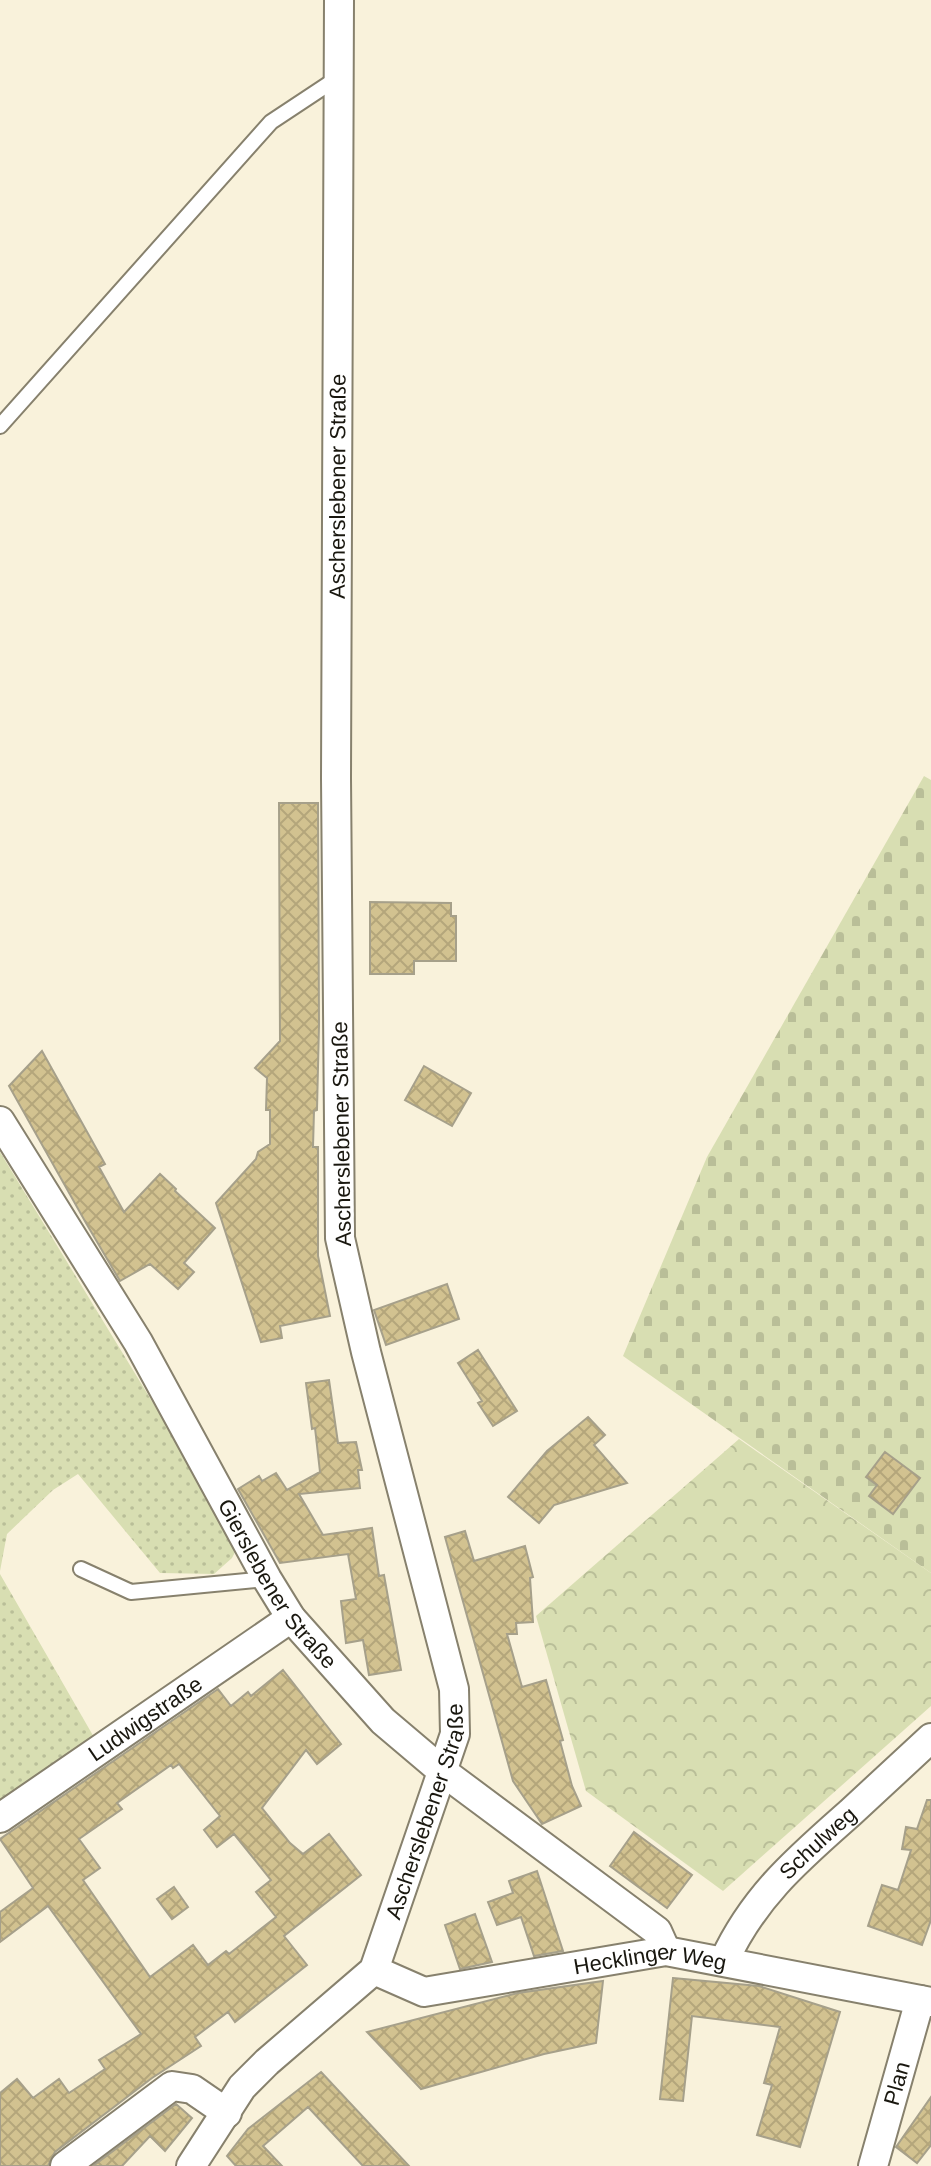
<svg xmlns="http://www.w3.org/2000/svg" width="931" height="2166" font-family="Helvetica,sans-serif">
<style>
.grass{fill:url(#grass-dots)}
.forest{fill:url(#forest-crowns)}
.cemetery{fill:url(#cemetery-stones)}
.building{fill:url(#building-cross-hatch);stroke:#a6a08a;stroke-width:2;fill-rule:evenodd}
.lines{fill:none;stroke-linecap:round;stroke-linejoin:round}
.lane-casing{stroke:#87816d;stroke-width:18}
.street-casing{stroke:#87816d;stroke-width:32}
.lane{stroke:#fff;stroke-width:14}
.street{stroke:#fff;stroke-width:28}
.labels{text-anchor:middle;stroke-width:6;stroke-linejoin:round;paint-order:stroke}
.street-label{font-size:22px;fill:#19170f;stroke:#fff}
</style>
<defs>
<pattern id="grass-dots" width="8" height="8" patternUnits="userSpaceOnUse" patternTransform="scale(2)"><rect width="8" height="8" fill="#d8deb2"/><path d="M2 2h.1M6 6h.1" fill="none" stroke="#b9be98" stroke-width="1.8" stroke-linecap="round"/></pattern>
<pattern id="forest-crowns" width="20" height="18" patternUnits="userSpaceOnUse" patternTransform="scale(2)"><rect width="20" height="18" fill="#d8deb2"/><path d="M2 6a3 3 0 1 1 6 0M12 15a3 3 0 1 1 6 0" fill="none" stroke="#b9be98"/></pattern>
<pattern id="cemetery-stones" width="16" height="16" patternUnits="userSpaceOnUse" patternTransform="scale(2)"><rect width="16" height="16" fill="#d8deb2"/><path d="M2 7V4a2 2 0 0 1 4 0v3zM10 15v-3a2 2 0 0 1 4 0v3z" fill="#b9be98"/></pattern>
<pattern id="building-cross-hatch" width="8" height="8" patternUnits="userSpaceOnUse" patternTransform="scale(2)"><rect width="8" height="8" fill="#d2c290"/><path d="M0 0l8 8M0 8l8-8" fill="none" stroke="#b4a67b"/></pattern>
</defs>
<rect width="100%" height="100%" fill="#f9f2db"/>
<path class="grass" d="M0,1152L239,1544L232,1558L214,1574L160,1573L78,1474L53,1490L7,1534L0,1571Z
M0,1574L95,1739L0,1804Z"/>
<path class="forest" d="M739,1439L931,1573V1706L723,1891L586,1791L536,1616Z"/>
<path class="cemetery" d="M924,776L931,780V1573L623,1356L707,1157Z"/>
<path class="building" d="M279,803H318L319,1025L317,1110L314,1111L313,1147H318V1256L330,1316L280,1326L282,1338L261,1342L216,1203L256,1159L258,1152L270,1144V1110H266L267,1078L255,1068L280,1041Z
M370,902L451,903V916H456V961H414V974H370Z
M42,1051L105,1164L99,1167L124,1212L160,1174L176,1189L175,1191L215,1228L184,1263L194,1272L178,1289L150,1264L120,1281L86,1223L9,1086Z
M424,1066L471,1093L452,1126L405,1100Z
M447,1284L459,1319L386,1345L374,1310Z
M478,1350L517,1411L493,1426L478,1403L482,1401L458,1363Z
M329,1380L338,1443L356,1442L362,1470H358L360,1488L299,1494L323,1535L372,1528L379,1576L384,1575L401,1670L369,1675L363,1640L346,1643L341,1601L356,1599L348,1554L280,1563L238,1489L259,1476L262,1481L276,1473L287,1490L320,1472L315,1428L312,1429L306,1383Z
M588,1417L605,1435L594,1445L627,1483L554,1505L539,1523L508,1497L547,1451Z
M885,1452L920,1478L893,1514L869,1496L877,1485L866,1477Z
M465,1531L474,1561L525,1546L533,1577L530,1578L533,1622L516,1623L517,1634H507L522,1687L546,1680L563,1740L560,1741L572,1786L581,1806L542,1824L513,1781L445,1537Z
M283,1670L341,1744L317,1764L306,1750L262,1808L290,1843L303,1854L329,1834L361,1875L284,1936L307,1965L235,2022L228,2012L195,2037L201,2046L152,2078L55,2152L48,2166H0V2093L17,2079L33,2098L59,2079L69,2093L105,2069L99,2060L141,2034L48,1906L0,1942V1912L33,1888L0,1839L218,1689L231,1706L248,1692L251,1696ZM179,1764L220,1816L204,1830L217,1847L234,1834L271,1880L256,1892L276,1917L229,1954L226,1951L208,1965L193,1945L150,1977L83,1880L100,1868L79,1839L122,1809L117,1803L171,1765L173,1768Z
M927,1800H931V1920L922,1945L868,1926L882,1885L898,1890L911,1850L902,1849L906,1827L917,1829Z
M634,1832L692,1875L667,1908L610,1866Z
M537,1871L563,1951L534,1956L521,1917L497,1925L488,1902L513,1893L509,1881Z
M174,1887L188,1907L172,1919L157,1899Z
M475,1914L492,1962L460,1969L445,1925Z
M673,1978L759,1986L840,2012L800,2147L757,2135L772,2085L764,2083L780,2027L692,2016L683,2101L660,2099Z
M603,1981L596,2043L544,2054L421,2089L367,2032L518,1993Z
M321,2072L409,2166H363L308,2107L263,2146L282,2166H236L227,2156L248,2129Z
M931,2097V2145L917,2163L896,2147Z
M176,2104L192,2118L165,2151L150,2136L122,2166H93Z"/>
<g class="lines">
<g class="lane-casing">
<path id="lane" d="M0,426L271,122L339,77
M81,1569L131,1592L267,1579"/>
</g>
<g class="street-casing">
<g id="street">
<path id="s1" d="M0,1121L138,1342L267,1579L291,1618L383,1721L442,1771L657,1931L666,1951"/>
<path id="s2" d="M0,1818L291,1618"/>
<path id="s3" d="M724,1961C754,1896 798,1859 850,1813C877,1788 904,1763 931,1738"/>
<path id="s4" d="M374,1970L424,1992L666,1951L931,2002"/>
<path d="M65,2166L172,2086L192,2089L227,2113"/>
<path id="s5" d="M191,2166L242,2087L267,2062L374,1970L455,1734L454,1689L366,1352L340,1238L336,778L339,0"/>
<path id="s6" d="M873,2166L920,2000"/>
</g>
</g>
<use href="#lane" class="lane"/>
<use href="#street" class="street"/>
</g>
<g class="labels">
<g class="street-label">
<text dy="8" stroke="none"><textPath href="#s5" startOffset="1782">Ascherslebener Straße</textPath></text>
<text transform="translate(341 1134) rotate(-91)" y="8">Ascherslebener Straße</text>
<text dy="8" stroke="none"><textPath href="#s1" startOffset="540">Gierslebener Straße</textPath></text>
<text dy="8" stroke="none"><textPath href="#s2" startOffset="176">Ludwigstraße</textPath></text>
<text dy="8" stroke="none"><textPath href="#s5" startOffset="438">Ascherslebener Straße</textPath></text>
<text dy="8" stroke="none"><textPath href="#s3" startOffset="152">Schulweg</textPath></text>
<text dy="8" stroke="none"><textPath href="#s4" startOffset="284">Hecklinger Weg</textPath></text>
<text dy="8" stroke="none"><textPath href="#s6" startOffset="86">Plan</textPath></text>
</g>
</g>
</svg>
